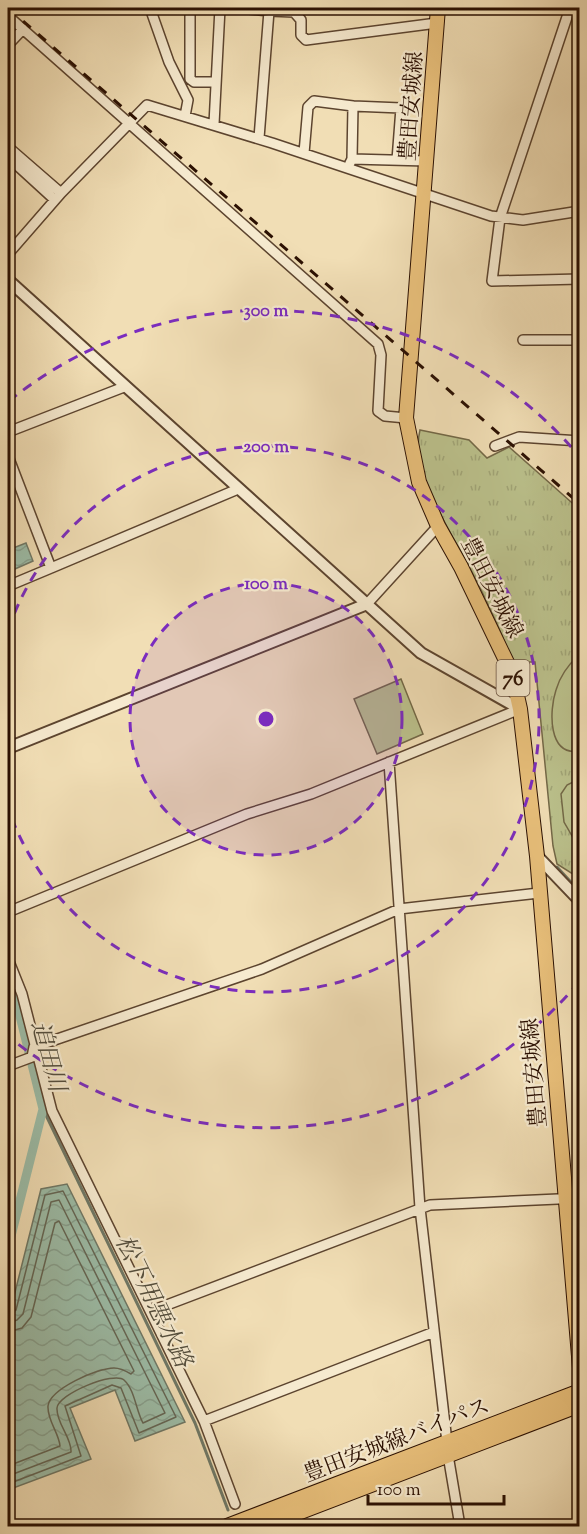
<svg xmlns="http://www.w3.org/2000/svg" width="587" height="1534" font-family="'Sorts Mill Goudy','Noto Serif JP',serif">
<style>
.park{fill:url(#park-tufts);stroke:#736847;stroke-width:1.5}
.garden{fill:#bbc18c;stroke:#736847;stroke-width:1.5}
.water{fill:url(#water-waves);stroke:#6f7866;stroke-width:1.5}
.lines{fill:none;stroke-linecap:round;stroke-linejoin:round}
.shore{stroke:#646655;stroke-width:1.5}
.stream{stroke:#6f7866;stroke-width:3}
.canal{stroke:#9cbda8;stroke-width:9}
.minor-casing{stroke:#5c442f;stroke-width:12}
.tertiary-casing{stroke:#5c442f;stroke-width:14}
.primary-casing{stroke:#2b1002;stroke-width:16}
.minor{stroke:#f6eacf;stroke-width:9}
.tertiary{stroke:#f6eacf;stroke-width:10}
.primary{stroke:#e8bf7a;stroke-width:14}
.rail{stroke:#2b1002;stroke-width:3;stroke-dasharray:10 10;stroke-linecap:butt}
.ring{fill:none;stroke:#7b2cbf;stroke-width:3;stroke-dasharray:10 8}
.labels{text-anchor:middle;stroke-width:4.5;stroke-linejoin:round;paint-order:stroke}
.shield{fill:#f6eacf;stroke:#685140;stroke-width:1.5}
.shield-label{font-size:21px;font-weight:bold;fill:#2b1002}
.street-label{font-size:22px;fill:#2b1002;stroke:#f6eacf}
.water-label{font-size:24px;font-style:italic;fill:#534d3c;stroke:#f6eacf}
.centre{fill:#7b2cbf;stroke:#f6eacf;stroke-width:3}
.ring-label{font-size:18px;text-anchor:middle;font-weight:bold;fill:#7b2cbf;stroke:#f6eacf;stroke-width:4.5;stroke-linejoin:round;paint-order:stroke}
</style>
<defs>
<pattern id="park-tufts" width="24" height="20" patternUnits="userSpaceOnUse" patternTransform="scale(1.5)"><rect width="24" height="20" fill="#bbc18c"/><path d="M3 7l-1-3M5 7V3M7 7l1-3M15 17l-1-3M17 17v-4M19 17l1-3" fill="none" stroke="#a1a577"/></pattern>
<pattern id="water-waves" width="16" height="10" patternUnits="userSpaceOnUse" patternTransform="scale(1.5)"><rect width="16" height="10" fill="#9cbda8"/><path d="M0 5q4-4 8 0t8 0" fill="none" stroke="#87a18f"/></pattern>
</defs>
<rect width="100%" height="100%" fill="#f1deb5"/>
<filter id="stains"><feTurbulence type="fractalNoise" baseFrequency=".00333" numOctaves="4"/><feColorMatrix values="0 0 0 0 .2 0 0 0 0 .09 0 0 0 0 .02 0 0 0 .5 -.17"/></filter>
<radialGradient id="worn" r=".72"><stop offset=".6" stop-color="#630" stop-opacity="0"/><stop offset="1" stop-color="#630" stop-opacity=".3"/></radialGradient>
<path class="park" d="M420,430L469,440L487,458L509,447L579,509V878L557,864L553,846L535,662H513C501,632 488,603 473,574C454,536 409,473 420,430Z"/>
<path class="garden" d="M579,655V751C548,756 549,711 556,690C560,676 569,664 579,655Z
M401,679L423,734L377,754L354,699Z
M579,779H580L579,848L564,822L561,794L567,785Z"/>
<path class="water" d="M26,543L33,561L8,572V550Z
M67,1184L185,1422L135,1441L115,1390L70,1408L91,1459L8,1490V1320L41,1189Z"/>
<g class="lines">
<path class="shore" d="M8,1315L16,1310L45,1195L63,1191L176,1417L139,1433L121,1388L112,1385L65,1406L81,1456L8,1484
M8,1323L17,1320L23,1314L51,1202L59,1200L165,1413L143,1423C136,1411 135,1390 124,1380C114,1371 58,1394 57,1408C56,1423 72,1438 71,1452L8,1476
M8,1332L22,1328L31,1317L55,1223L59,1221L134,1371L131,1374C126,1371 120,1368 114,1368C97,1368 50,1389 48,1406C47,1420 59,1433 60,1446L8,1466"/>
<path class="stream" d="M557,867L580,892
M43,1109L195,1423L228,1510"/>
<path class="canal" d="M8,979L16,1000L43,1109L8,1248"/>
<g class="minor-casing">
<path id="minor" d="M150,8L169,62L188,100L185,116
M193,8L190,10V79L194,82H215
M239,8L269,11L259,138
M570,8L500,218L492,281L580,279
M269,11L294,12L301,20V35L306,40L437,23
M8,16L378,344L381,355L378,411L385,416L406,418
M8,45L23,29
M214,124L220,8
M8,147L61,193
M304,153L308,107L314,101L353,106
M8,157L55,200
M352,159L353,106L401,108L397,160
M350,163L352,159L427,161
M8,254L61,193L147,105L272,143L491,216L523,220L580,211
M523,340H580
M8,432L124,387
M495,446L519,437L580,441
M8,456L51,568L8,586
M51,568L238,489
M367,604L438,526
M389,762L420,1208L447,1442
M8,912L247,814L311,794L520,709
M8,959L22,994L52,1111L204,1421L434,1332
M34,1047L262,969L399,909L539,893
M8,1066L32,1057L34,1047
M151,1311L430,1205L580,1198
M204,1421L235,1504
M448,1455L460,1526"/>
</g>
<g class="tertiary-casing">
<path id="tertiary" d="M8,280L421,653L520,709
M8,748L367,604
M537,856L580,901"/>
</g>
<g class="primary-casing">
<path id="primary" d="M438,8L406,418L419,482L438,526L461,567L512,673L520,709L537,856L580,1368
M227,1526L580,1391
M264,1526L580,1405"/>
</g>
<use href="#minor" class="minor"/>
<use href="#tertiary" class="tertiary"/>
<use href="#primary" class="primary"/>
<path class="rail" d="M8,8L580,504"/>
</g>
<circle cx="266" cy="719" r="136" fill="#7b2cbf" fill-opacity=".12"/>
<g class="ring">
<circle cx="266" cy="719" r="136"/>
<path d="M8 630A273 273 0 1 1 8 808"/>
<path d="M579 982A409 409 0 0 1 9 1037M9 401A409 409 0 0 1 579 456"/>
</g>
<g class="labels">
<rect class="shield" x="496.5" y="660" width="33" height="36" rx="4.5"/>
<g class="shield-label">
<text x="513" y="685">76</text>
</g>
<g class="street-label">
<text transform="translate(410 106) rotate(-86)" y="8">豊田安城線</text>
<text transform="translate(493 587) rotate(63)" y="8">豊田安城線</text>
<text transform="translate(533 1073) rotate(-95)" y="8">豊田安城線</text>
<text transform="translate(396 1439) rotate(-21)" y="8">豊田安城線バイパス</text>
</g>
<g class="water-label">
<text transform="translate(49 1056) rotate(75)" y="8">追田川</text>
<text transform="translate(154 1301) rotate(64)" y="8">松下用悪水路</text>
</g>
</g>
<circle cx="266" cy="719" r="9" class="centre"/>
<g class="ring-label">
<text x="266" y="316">300 m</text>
<text x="266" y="452">200 m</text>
<text x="266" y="589">100 m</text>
</g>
<rect width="587" height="1534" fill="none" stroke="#f1deb5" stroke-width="30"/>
<rect x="9" y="9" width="569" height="1516" fill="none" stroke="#2b1002" stroke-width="3"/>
<rect x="15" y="15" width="557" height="1504" fill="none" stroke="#2b1002" stroke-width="1.5"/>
<path d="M368 1495v9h136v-9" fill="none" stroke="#2b1002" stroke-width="3"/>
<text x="377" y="1495" font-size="18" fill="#2b1002" stroke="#f6eacf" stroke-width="4.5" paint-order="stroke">100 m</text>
<rect width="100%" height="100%" filter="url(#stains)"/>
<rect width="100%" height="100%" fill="url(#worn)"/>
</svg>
